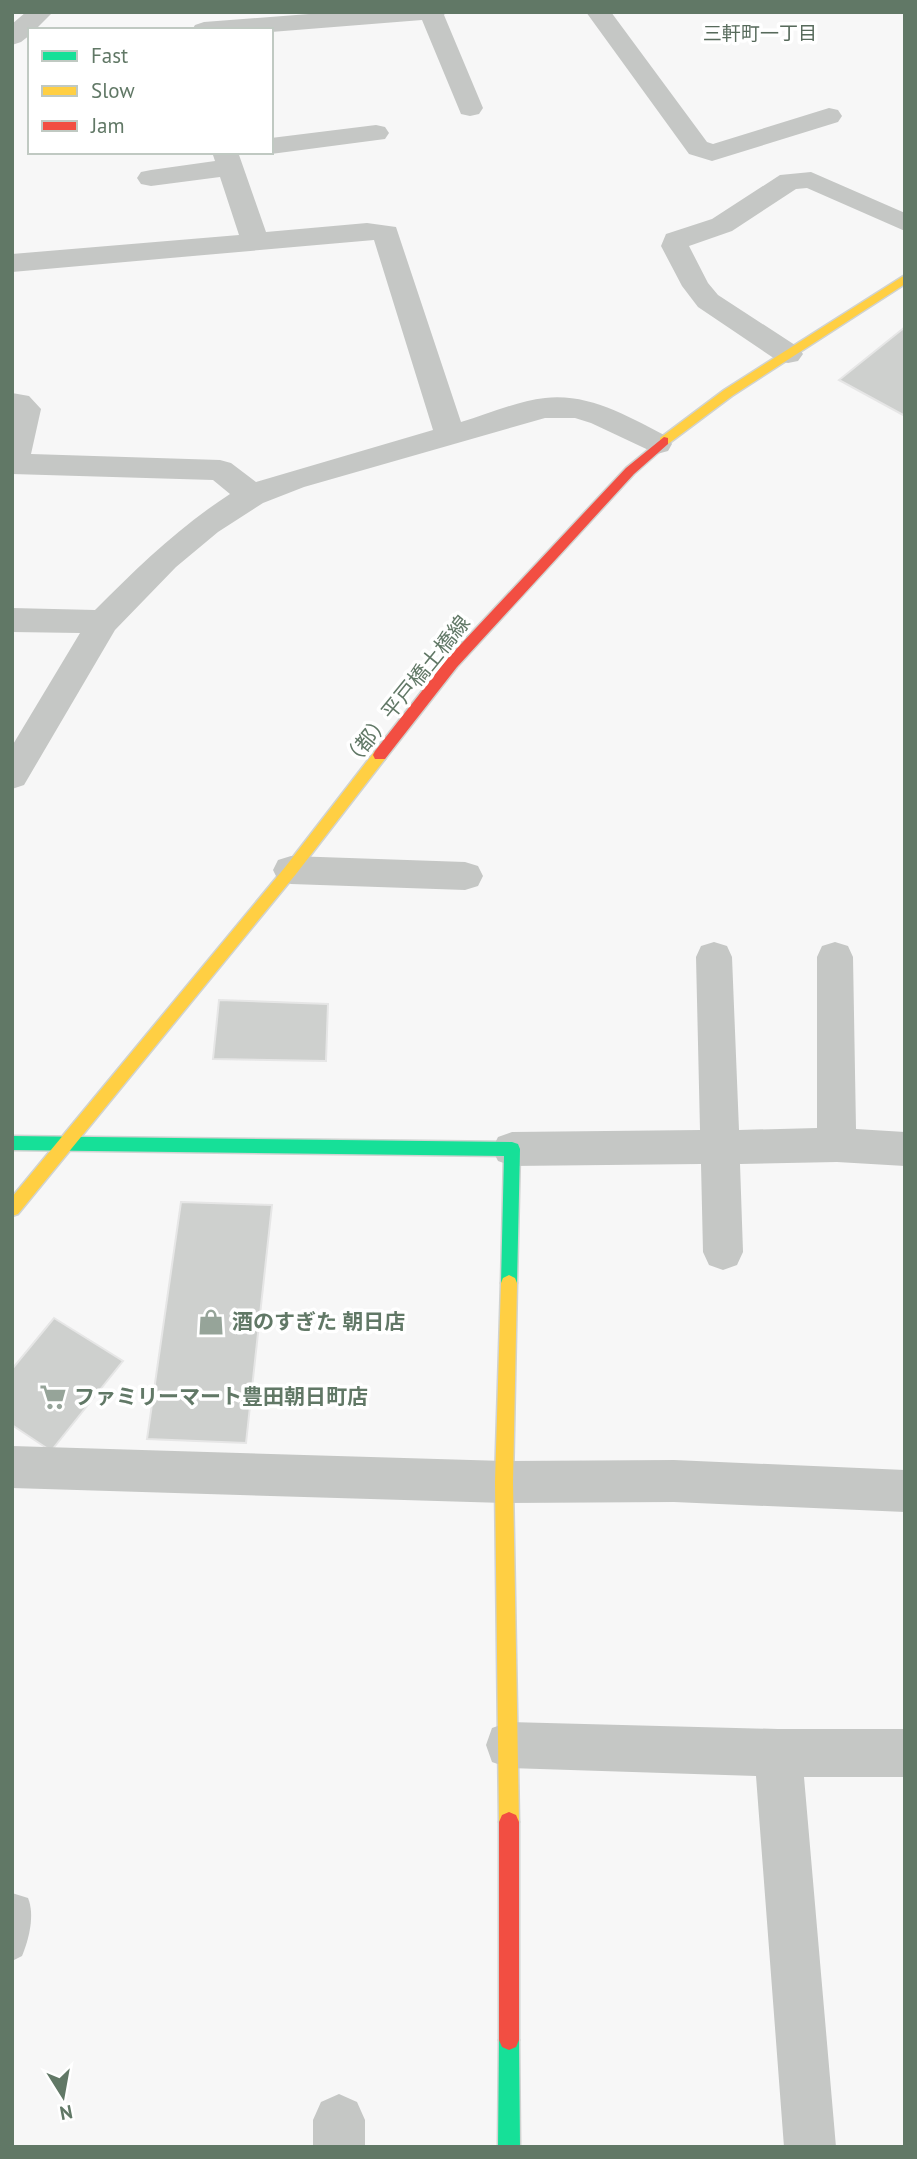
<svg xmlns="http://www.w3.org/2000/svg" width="917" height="2159" font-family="'PT Sans','Noto Sans JP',sans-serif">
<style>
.building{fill:#ced0ce;stroke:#e6e6e6;stroke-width:2}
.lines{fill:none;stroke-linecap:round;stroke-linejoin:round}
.fast-casing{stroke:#d0d3d1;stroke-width:3}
.slow-casing{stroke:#d0d3d1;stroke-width:3}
.jam-casing{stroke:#d0d3d1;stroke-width:3}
.lane{fill:#c5c7c5;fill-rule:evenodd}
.street{fill:#c5c7c5;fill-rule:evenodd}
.fast{fill:#16e098;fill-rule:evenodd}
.slow{fill:#ffcf43;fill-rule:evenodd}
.jam{fill:#f24e42;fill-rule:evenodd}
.labels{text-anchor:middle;stroke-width:7;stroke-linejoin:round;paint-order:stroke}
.far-neighbourhood-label{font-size:19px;fill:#576a5b;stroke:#fff}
.street-label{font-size:21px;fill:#617866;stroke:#fff}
.poi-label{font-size:21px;font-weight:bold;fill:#617866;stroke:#fff;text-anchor:start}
</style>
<rect width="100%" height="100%" fill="#f7f7f7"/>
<path class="building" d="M905,327V416L839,380Z
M219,1000L328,1004L326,1061L213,1059Z
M181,1202L272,1205L246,1443L147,1439Z
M54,1318L123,1361L51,1451L12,1425V1369Z"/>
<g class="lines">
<g class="fast-casing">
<path id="fast" d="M12,1136L512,1142L518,1144L520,1149L517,1283L515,1288L509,1291L503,1288L501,1283L504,1156L12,1150Z
M509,2030L516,2033L519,2040L520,2147H498L499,2040L502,2033Z"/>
</g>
<g class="slow-casing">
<path id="slow" d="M905,275V284L732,396L668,444H660V438L724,390Z
M380,750L385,751L387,755L385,759L296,874L18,1214L12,1216V1197L286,866L375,751Z
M509,1275L515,1278L517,1283L513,1482L519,1822L516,1829L509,1832L502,1829L499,1822L495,1482L501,1283L503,1278Z"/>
</g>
<g class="jam-casing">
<path id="jam" d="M664,437L668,438V444L634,474L457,667L385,759H375L373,755L375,751L447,659L626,468Z
M509,1812L516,1815L519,1822V2040L516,2047L509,2050L502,2047L499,2040V1822L502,1815Z"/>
</g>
<path class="lane" d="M12,1893L28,1898C35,1915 29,1939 22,1956L12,1961Z"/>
<path class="street" d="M26,12H53L35,30H30V35L21,42L12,45V24Z
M335,12H446L444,15L483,108L479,114L470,116L461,114L422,20L271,32V30H192L195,25L204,22Z
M586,12H611L707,142L713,144L829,108L838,110L842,116L838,122L712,161L689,154Z
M376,125L385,127L389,133L385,139L271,154L264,152H271V138Z
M212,152H238L266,232L367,223L396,227L461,422C488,414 517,401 545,398C590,393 629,417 668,437L672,444L668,451L657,454L591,423L575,418H545L304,487L263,503L218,532L176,567L115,630L24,785L12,789V746L80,633L12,632V608L95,610C138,567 179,527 230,494L213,480L12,474V393L29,396L41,409L31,454L220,460L231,463L256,482L433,430L374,240L12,272V254L239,235L220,177L151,186L141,184L137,178L141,172L151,170L215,161Z
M811,172L905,213V231L807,188L796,189L732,231L689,246L708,283L718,295L798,347L803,354L798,361L788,363L778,361L698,307L682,286L661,246L666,234L712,219L780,175Z
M291,856L465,862L478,866L483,876L478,886L465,890L291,884L278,880L273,870L278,860Z
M714,942L727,946L732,957L739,1130L817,1128V957L822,946L835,942L848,946L853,957L856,1129L905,1132V1166L837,1162L740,1164L743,1252L737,1265L723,1270L709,1265L703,1252L701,1164L512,1166L498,1161L492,1149L498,1137L512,1132L700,1130L696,957L701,946Z
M12,1446L504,1461L674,1460L905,1470V1512L674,1502L504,1503L12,1488Z
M509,1722L778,1729H905V1777H804L836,2147H784L756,1776L509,1768L492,1762L486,1745L492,1728Z
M339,2094L357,2102L365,2120V2147H313V2120L321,2102Z"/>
<use href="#fast" class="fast"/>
<use href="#slow" class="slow"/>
<use href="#jam" class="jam"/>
</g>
<defs>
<g id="shop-bare" transform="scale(2.1)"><path d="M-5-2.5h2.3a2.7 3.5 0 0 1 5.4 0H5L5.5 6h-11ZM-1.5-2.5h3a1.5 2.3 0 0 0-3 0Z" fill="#96a499" stroke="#fff" stroke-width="2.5" paint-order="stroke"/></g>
<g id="supermarket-bare" transform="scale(2.1)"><path d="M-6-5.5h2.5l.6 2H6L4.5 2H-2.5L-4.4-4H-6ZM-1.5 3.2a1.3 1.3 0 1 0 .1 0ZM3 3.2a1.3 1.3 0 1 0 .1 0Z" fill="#96a499" stroke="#fff" stroke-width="2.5" paint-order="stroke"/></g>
</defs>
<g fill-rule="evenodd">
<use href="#shop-bare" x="211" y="1322"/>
<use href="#supermarket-bare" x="53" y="1397"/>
</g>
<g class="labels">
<g class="far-neighbourhood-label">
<text x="760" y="40">三軒町一丁目</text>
</g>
<g class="street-label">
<text transform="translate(406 692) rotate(-51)" y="7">（都）平戸橋土橋線</text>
</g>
<g class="poi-label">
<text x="232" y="1329">酒のすぎた 朝日店</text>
<text x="74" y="1404">ファミリーマート豊田朝日町店</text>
</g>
</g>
<rect width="917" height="2159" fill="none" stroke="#617866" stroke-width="28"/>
<rect x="28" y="28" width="245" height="126" fill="#ffffff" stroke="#c0c9c2" stroke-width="2"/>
<rect x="42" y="51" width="35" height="10" fill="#16e098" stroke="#c0c9c2" stroke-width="2"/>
<text x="91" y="63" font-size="21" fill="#617866">Fast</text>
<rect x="42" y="86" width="35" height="10" fill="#ffcf43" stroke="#c0c9c2" stroke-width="2"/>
<text x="91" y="98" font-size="21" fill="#617866">Slow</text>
<rect x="42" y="121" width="35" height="10" fill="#f24e42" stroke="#c0c9c2" stroke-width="2"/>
<text x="91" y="133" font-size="21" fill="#617866">Jam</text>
<g transform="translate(63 2096) rotate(169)" stroke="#ffffff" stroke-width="5" paint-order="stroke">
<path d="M0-5L12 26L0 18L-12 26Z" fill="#617866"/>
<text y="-10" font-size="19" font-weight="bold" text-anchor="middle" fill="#617866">N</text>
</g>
</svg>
